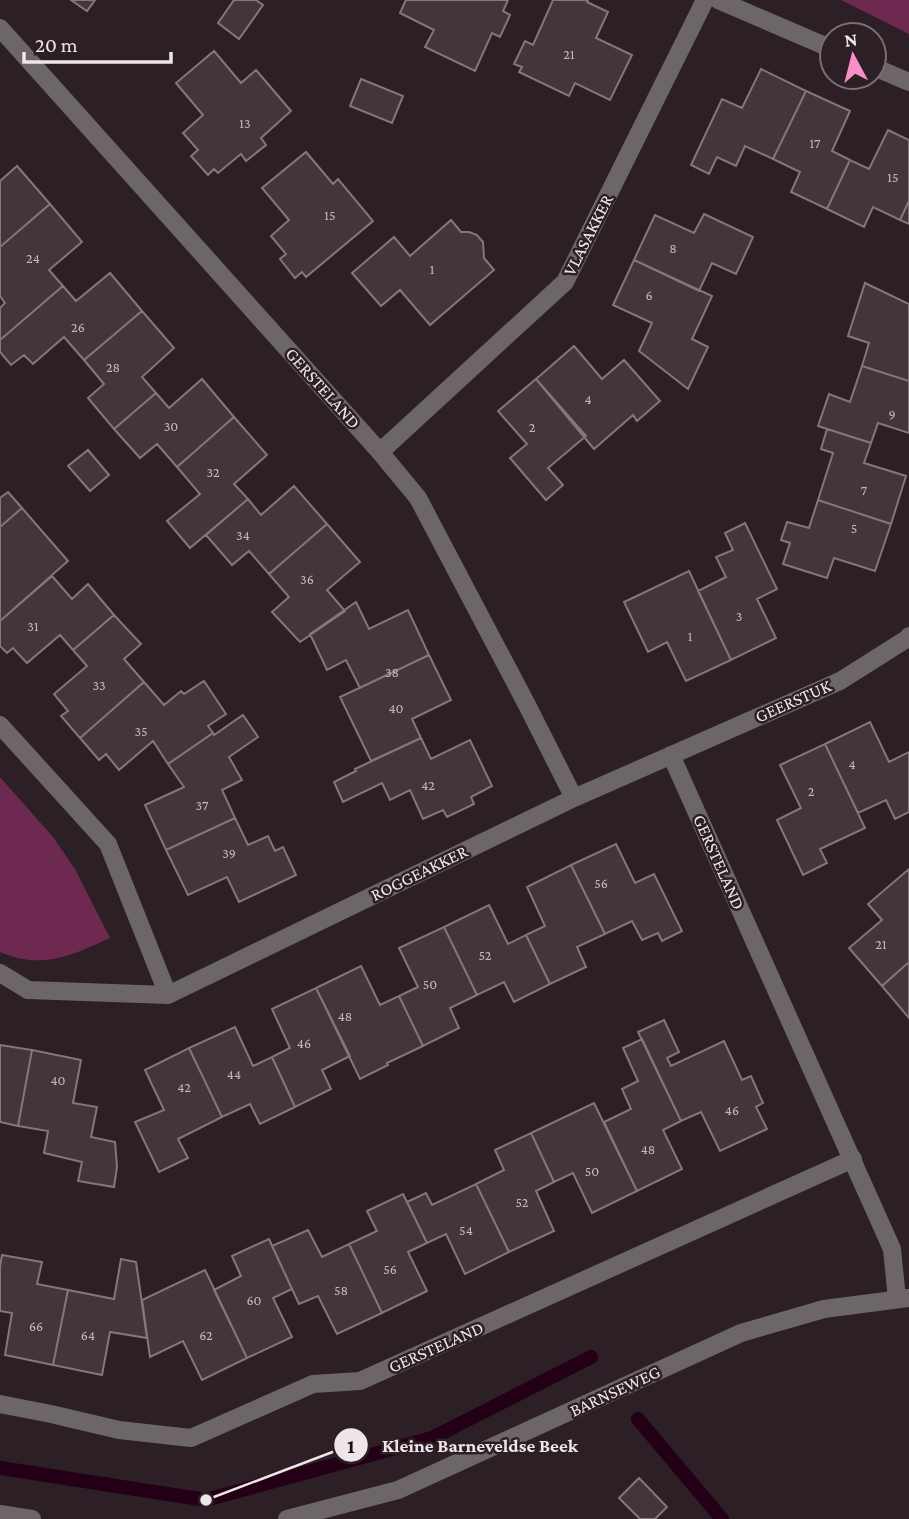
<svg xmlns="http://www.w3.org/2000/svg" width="909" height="1519" font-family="'Crimson Pro',serif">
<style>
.green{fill:#6e2950}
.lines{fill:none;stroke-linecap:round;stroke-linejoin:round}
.stream{stroke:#230015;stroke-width:14}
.building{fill:#43353c;stroke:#85757d;stroke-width:2}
.minor{stroke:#6d6669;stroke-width:18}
.labels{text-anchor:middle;stroke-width:5;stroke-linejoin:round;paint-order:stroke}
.number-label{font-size:14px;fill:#c4babe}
.street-label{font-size:18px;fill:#efe6ea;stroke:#2c2026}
.leader{fill:none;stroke:#efe6ea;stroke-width:2.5}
.callout-dot{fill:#efe6ea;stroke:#2c2026;stroke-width:2.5}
.mark-label{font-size:21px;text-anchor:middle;font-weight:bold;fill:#111}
.callout-label{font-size:19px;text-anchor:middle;font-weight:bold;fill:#efe6ea;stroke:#2c2026;stroke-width:5;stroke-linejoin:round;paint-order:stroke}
</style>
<rect width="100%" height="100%" fill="#2c2026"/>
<path class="green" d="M841,0H909V34Z
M0,777L53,837L75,869L110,938C70,956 43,970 0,952Z"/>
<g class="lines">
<path class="stream" d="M638,1419L722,1519
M0,1468L206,1500L432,1438L591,1357"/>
</g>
<path class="building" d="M71,0H95L87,11Z
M234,0H256L263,5L239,39L218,23Z
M406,0H508L503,11L510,15L500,37L492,33L475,71L425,47L434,30L400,13Z
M553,0H588L587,2L608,12L596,38L632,55L610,100L575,83L569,96L519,72L522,67L514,64L525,41L533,45Z
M214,51L241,83L256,70L291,111L261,138L266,145L246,161L241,154L218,173L214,169L208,175L191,156L198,150L183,133L203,115L176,83Z
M761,69L806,91L773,159L745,146L736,166L717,157L709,174L691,165L722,99L742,108Z
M361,79L403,96L392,123L350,106Z
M806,91L850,111L832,151L850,160L827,209L791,192L800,172L773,159Z
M888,130L909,140V201L900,220L873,207L864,227L827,209L850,160L869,169Z
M306,152L333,184L338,179L373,221L306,277L302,272L295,278L280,259L286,254L271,236L289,220L262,188Z
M17,166L50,204L0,247V181Z
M909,201V224L900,220Z
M50,204L82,242L49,270L63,286L0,340V308L5,303L0,296V247Z
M704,214L753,237L736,274L712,263L699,291L634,260L655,215L694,233Z
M451,220L461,232H469L477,235L483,242L484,258L494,270L430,325L400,290L381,306L352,273L394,237L410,256Z
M634,260L712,296L692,339L708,347L688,389L639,351L652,323L613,305Z
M110,273L142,311L84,360L64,337L33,364L24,355L11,365L0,352V340L63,286L76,301Z
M865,283L909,304V381L862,366L869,343L848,336Z
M142,311L174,348L142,377L156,393L114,429L88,398L104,384L84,360Z
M574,346L602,379L624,360L660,401L637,421L633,415L594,449L536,379Z
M862,366L909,381V433L878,423L871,443L818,426L829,394L850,402Z
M202,379L234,417L177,467L157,444L140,458L114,429L156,393L169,408Z
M536,379L586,436L548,468L563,485L546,500L510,458L527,444L498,411Z
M234,417L267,455L234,484L248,499L190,548L167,521L200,494L177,467Z
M827,429L871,443L864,463L906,476L891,524L818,500L833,453L821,449Z
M88,450L109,475L90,491L68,466Z
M294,486L327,524L269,574L249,551L232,565L206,535L248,499L261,515Z
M8,492L22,508L0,527V498Z
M818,500L891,524L875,571L834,558L827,578L783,564L790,543L781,540L787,522L809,528Z
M22,508L68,561L0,621V527Z
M745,523L777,589L757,599L776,638L731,660L698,591L726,577L716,557L733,550L725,533Z
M327,524L360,562L327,590L345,611L300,642L272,612L289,597L269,574Z
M689,571L731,660L686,681L667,642L648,652L624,602Z
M52,576L72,599L88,584L114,615L73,650L60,635L27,663L13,648L7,653L0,646V621Z
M356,602L369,629L408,610L429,655L360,688L346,660L327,670L310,634Z
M114,615L141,644L124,659L144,682L80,738L61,716L68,711L54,694L87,666L73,650Z
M429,655L451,700L412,719L421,738L371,761L340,697Z
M204,681L226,714L208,726L213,733L168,764L153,741L119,770L106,754L99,760L80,738L144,682L164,705L181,691L184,694Z
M243,715L258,737L229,757L242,780L222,790L235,818L166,850L145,805L184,787L168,764L213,733L214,735Z
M870,722L889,762L909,752V812L895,819L886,800L858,813L825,744Z
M421,738L431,759L470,740L492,786L471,797L474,804L447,817L443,810L423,819L410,790L390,800L382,783L343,802L334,782L356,771L355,769Z
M825,744L865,828L820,849L827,863L803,875L777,820L801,808L780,765Z
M235,818L248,845L268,836L275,851L283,847L296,875L239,902L227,877L188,895L166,850Z
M616,844L635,883L654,874L682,931L662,941L658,933L642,940L632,921L605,934L571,865Z
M571,865L605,934L577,947L586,967L550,984L526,935L545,926L527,887Z
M909,869V962L882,986L849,948L882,920L868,904Z
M489,905L508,944L526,935L550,984L514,1002L504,982L477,995L444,927Z
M444,927L477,995L450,1008L459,1028L423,1046L399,996L418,987L399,948Z
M909,962V1018L882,986Z
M361,966L380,1005L399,996L423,1046L387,1063L388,1065L360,1079L316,988Z
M316,988L350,1056L322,1070L331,1089L295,1107L272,1057L290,1048L272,1009Z
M664,1020L679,1052L667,1058L671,1066L724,1041L742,1080L751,1076L763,1103L756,1107L767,1129L720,1151L701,1112L681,1121L638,1032Z
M235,1027L253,1066L272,1057L295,1107L260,1124L250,1104L222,1117L189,1048Z
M642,1039L681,1121L663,1130L682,1169L637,1191L604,1122L631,1109L622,1089L638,1081L623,1048Z
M0,1045L32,1050L18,1126L0,1122Z
M189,1048L222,1117L178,1139L188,1158L159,1172L135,1122L164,1110L145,1070Z
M32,1050L81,1060L73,1103L97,1107L91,1137L115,1142L117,1167L114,1187L78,1181L82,1162L44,1153L48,1131L18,1126Z
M594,1103L637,1191L592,1213L573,1173L554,1182L531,1133Z
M531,1133L554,1182L536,1191L554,1231L509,1252L476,1184L504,1170L495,1150Z
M476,1184L509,1252L465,1274L446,1234L427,1243L407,1202L426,1193L432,1205Z
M403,1194L427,1243L408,1252L427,1291L382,1313L349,1244L377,1231L367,1211Z
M308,1230L322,1257L349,1244L382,1313L337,1334L318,1296L299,1304L272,1246Z
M269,1239L292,1289L273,1298L292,1337L247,1358L214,1290L241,1276L232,1256Z
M2,1255L42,1262L37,1284L68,1290L53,1365L5,1355L12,1313L0,1311V1267Z
M121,1259L136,1262L147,1338L110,1332L102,1375L53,1365L68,1290L114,1299Z
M205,1270L247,1358L202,1380L183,1341L150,1357L142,1300Z
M639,1478L667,1507L655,1519H640L619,1498Z"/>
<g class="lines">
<path class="minor" d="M718,0L832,49
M0,28L380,452L418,498L527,705L574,798
M874,67L909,82
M380,452L565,282L705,0
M0,725L108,844L168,995
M671,755L892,1249L897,1299
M0,973L28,990L168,995L574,798L840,681L908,638L909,636
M0,1404L51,1414L119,1430L191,1438L313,1384L360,1381L853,1159
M0,1514L32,1519
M287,1519L398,1490L741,1333L824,1309L909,1298"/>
</g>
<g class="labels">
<g class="number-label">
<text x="569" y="59">21</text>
<text x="245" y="128">13</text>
<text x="815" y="148">17</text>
<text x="893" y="182">15</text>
<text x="330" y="220">15</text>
<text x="673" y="253">8</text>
<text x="33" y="263">24</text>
<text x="432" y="274">1</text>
<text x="649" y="300">6</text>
<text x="78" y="332">26</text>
<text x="113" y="372">28</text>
<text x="588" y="404">4</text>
<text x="892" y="419">9</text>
<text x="171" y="431">30</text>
<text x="532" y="432">2</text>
<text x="213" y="477">32</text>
<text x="864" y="495">7</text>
<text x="854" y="533">5</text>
<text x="243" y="540">34</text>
<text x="307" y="584">36</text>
<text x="739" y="621">3</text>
<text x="33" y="631">31</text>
<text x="690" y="641">1</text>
<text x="392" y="677">38</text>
<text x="99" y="690">33</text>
<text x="396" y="713">40</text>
<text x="141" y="736">35</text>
<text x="852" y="769">4</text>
<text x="428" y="790">42</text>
<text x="811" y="796">2</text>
<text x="202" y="810">37</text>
<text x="229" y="858">39</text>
<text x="601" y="888">56</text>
<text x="881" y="949">21</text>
<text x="485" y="960">52</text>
<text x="430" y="989">50</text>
<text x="345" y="1021">48</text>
<text x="304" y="1048">46</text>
<text x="234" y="1079">44</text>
<text x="58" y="1085">40</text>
<text x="184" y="1092">42</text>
<text x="732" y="1115">46</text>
<text x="648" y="1154">48</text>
<text x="592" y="1176">50</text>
<text x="522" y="1207">52</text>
<text x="466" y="1235">54</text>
<text x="390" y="1274">56</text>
<text x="341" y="1295">58</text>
<text x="254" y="1305">60</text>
<text x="36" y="1331">66</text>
<text x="88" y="1340">64</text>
<text x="206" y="1340">62</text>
</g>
<g class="street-label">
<text transform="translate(588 235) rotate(-63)" y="6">VLASAKKER</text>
<text transform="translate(323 388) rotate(48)" y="6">GERSTELAND</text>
<text transform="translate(793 701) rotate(-24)" y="6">GEERSTUK</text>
<text transform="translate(719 862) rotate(66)" y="6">GERSTELAND</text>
<text transform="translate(419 873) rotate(-26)" y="6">ROGGEAKKER</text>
<text transform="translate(436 1347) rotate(-24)" y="6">GERSTELAND</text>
<text transform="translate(615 1391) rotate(-25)" y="6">BARNSEWEG</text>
</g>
</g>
<path class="leader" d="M206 1500L351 1445"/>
<g class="callout-dot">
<circle cx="206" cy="1500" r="7"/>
<circle cx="351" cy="1445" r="18"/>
</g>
<g class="mark-label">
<text x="351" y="1453">1</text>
</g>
<g class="callout-label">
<text x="480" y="1452">Kleine Barneveldse Beek</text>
</g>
<g transform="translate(853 56) rotate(353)"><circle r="33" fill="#2c2026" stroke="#7a6f74" stroke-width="2"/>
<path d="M0-5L12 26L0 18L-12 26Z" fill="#f98fc8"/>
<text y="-10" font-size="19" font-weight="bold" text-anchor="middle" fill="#efe6ea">N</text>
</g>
<path d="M24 52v10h147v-10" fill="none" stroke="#efe6ea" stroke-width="3.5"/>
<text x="35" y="52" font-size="21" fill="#efe6ea" stroke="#2c2026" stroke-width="5" paint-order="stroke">20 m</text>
</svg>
